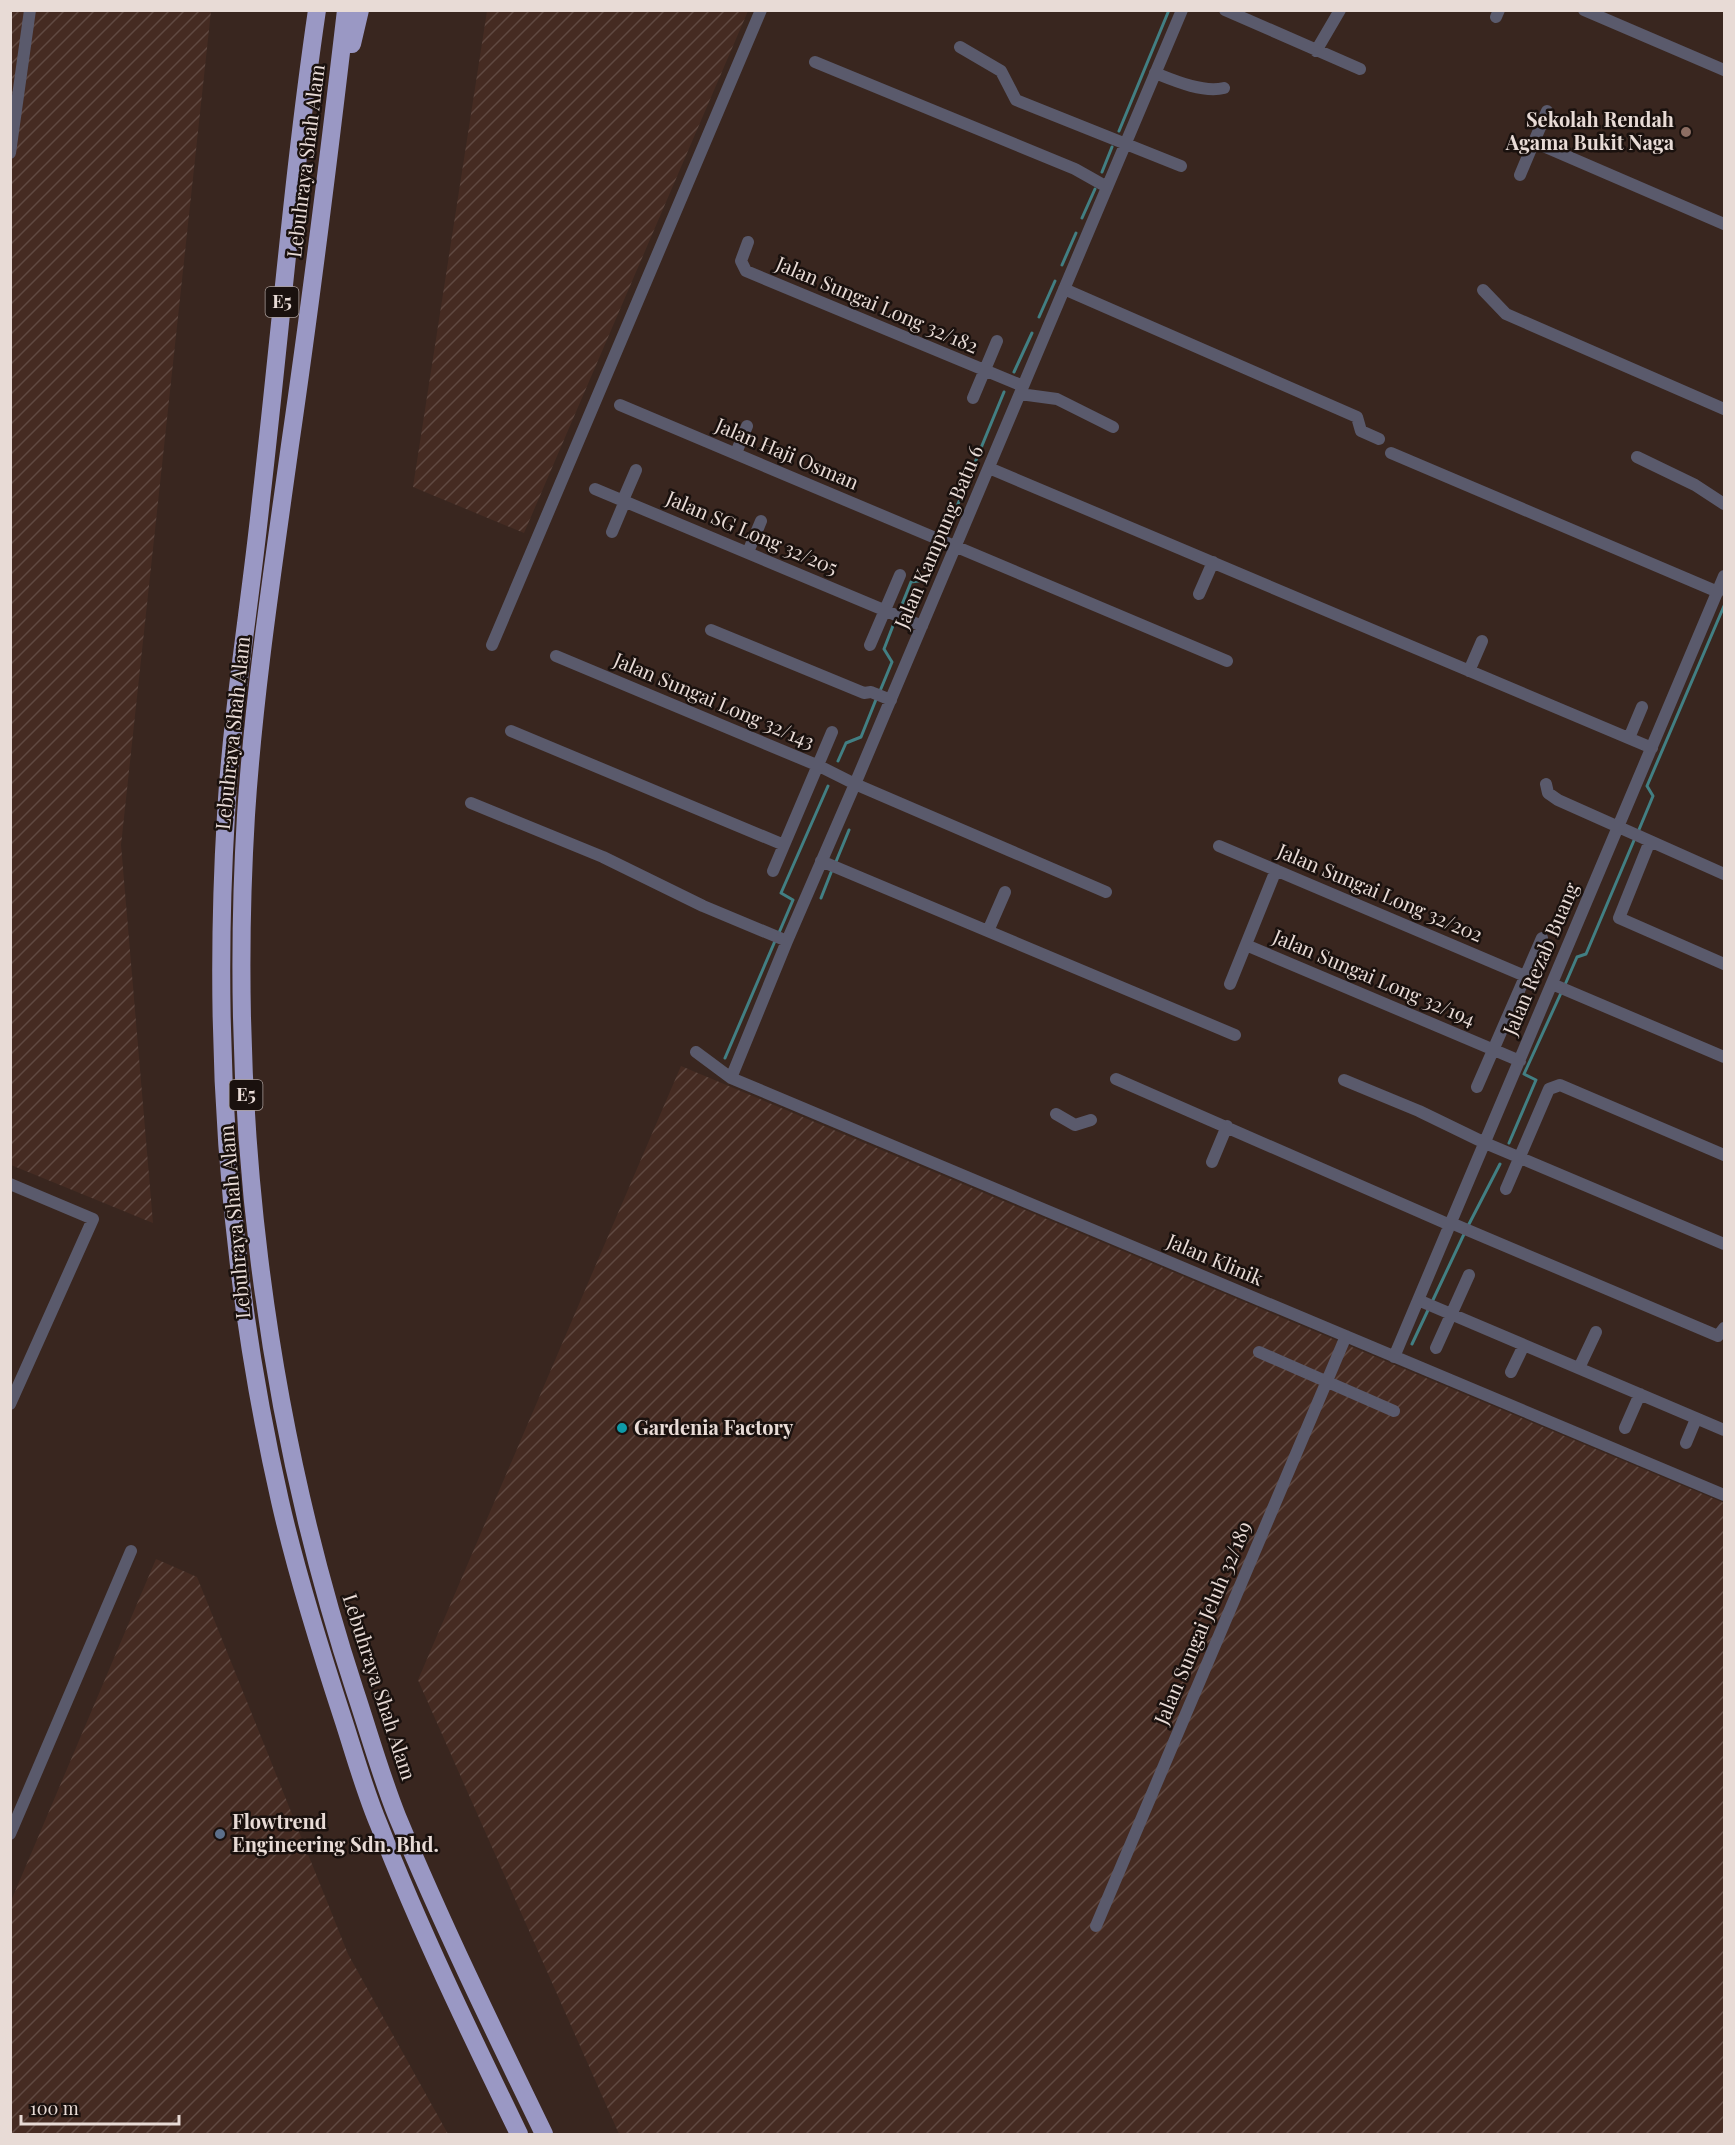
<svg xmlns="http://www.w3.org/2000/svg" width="1735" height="2145" font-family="'Playfair Display',serif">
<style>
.industrial{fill:url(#industrial-furrows)}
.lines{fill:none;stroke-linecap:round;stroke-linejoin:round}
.stream{stroke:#427f83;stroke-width:3}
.minor{stroke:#5a5a6c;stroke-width:12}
.motorway{stroke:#9a98c4;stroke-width:18}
.education-dot{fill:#8d6e63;stroke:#1a110e;stroke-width:2}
.culture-dot{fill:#0f9aa8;stroke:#1a110e;stroke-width:2}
.service-dot{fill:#5c6f8a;stroke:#1a110e;stroke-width:2}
.labels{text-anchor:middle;stroke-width:5;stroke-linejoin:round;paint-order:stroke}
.shield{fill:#1a110e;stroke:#aa9e9a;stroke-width:1.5}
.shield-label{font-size:18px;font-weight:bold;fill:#e8dbd6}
.poi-label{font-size:20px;font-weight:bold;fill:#e8dbd6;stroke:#1a110e;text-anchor:start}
.street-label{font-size:20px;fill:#e8dbd6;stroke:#1a110e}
</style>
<defs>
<pattern id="industrial-furrows" width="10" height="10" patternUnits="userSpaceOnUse" patternTransform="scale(1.5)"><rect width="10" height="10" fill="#452b22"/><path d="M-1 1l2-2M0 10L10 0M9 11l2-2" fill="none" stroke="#604941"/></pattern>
</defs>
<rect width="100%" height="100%" fill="#39261f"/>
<path class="industrial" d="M10,11H211L121,845L153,1223L11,1165Z
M487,11H748L524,533L413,487Z
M681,1066L1724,1503V2134H619L418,1680Z
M156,1559L197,1577L348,1954L448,2134H11V1901Z"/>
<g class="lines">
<path class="stream" d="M1119,131L1169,10
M1102,172L1112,147
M1082,218L1095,189
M1062,265L1076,233
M1039,317L1055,281
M1014,372L1032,333
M944,538L1004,392
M899,612L911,582L926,580L941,544
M880,691L892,662L884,649L896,618
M838,761L846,743L861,737L877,697
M1638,832L1653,796L1647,786L1724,606
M835,864L849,830
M821,898L832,870
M778,935L793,900L781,893L828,786
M1564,987L1577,957L1586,954L1635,838
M725,1058L775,941
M1509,1143L1536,1080L1524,1074L1561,993
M1468,1226L1500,1164
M1432,1302L1465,1232
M1412,1344L1429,1308"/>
<path class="minor" d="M1225,10L1360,69
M1584,10L1724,70
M1496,17L1499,10
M960,47L1001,71L1016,100L1181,166
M1316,51L1340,10
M815,62L1075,169L1107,187
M1155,73C1175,81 1203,93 1224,88
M1534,142L1724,224
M10,153L30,10
M1520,175L1547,111
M748,242L741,261L746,271L1023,386
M1064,289L1357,417L1361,431L1379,439
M1483,290L1506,314L1724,409
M1020,394L1057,399L1113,427
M973,398L997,341
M620,405L1227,661
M736,453L747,426
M1391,453L1718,592
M1637,457L1695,485L1724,504
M989,468L1652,748
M595,489L922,626
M623,500L636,470
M612,532L625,501
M748,552L761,521
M1199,594L1213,562
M711,630L864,693L871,692L891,700
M492,645L761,10
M870,645L900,575
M556,656L819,766L855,784L1106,892
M1469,671L1482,641
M511,731L784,845
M1629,738L1642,707
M1546,784L1548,793L1558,800L1724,874
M471,803L603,857L703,906L787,941
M1650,841L1619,918L1724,964
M1219,846L1525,976
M821,861L1235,1035
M773,871L832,732
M988,931L1005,892
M1246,945L1520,1061
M1230,984L1276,870
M1552,984L1724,1057
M696,1052L731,1078L1724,1495
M731,1078L787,941L855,784L1182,10
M1116,1079L1450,1225
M1344,1080L1419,1111L1485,1143L1724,1244
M1477,1087L1542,938
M1056,1114L1075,1125L1091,1120
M1212,1162L1227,1126
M10,1184L93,1219L10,1404
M1506,1189L1549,1089L1560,1085L1724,1155
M1451,1223L1718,1336L1724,1328
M1418,1300L1724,1430
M1436,1348L1469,1275
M1259,1352L1394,1411
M1394,1357L1724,576
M1579,1368L1596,1332
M1511,1372L1524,1345
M1625,1428L1640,1394
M1686,1443L1696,1419
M10,1834L131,1551
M1096,1926L1346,1336"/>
<path class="motorway" d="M317,10C293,173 280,337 261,500C250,605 232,710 226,815C212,1045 229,1277 280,1501C297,1576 320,1649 344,1722C355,1756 365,1792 379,1825C420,1930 470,2033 519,2134
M346,10C329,156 311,301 290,445C273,568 254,692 246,815C228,1111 263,1410 355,1691C369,1733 381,1776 397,1816C442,1924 493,2029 544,2134
M352,44L360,10"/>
</g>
<circle class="education-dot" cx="1686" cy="132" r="6"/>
<circle class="culture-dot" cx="622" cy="1428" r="6"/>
<circle class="service-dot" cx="220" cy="1834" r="6"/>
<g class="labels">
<g class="shield">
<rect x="265.5" y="287" width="33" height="30" rx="4.5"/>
<rect x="229.5" y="1080" width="33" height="30" rx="4.5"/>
</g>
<g class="shield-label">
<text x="282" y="308">E5</text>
<text x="246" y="1101">E5</text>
</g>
<g class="poi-label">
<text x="1674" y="127" text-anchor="end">Sekolah Rendah<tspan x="1674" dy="23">Agama Bukit Naga</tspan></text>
<text x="634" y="1435">Gardenia Factory</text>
<text x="232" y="1829">Flowtrend<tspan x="232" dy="23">Engineering Sdn. Bhd.</tspan></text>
</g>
<g class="street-label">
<text transform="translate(306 161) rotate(-83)" y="7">Lebuhraya Shah Alam</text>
<text transform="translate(877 305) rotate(23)" y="7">Jalan Sungai Long 32/182</text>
<text transform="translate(787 454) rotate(23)" y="7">Jalan Haji Osman</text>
<text transform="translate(752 533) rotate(23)" y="7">Jalan SG Long 32/205</text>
<text transform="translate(939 537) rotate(-67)" y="7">Jalan Kampung Batu 6</text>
<text transform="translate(714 701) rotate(23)" y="7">Jalan Sungai Long 32/143</text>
<text transform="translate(233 733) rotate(-84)" y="7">Lebuhraya Shah Alam</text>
<text transform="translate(1380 893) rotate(23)" y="7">Jalan Sungai Long 32/202</text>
<text transform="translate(1541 959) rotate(-67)" y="7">Jalan Rezab Buang</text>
<text transform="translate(1374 978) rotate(23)" y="7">Jalan Sungai Long 32/194</text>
<text transform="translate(235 1222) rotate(-95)" y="7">Lebuhraya Shah Alam</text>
<text transform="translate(1215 1260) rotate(23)" y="7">Jalan Klinik</text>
<text transform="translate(1203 1623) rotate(-67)" y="7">Jalan Sungai Jeluh 32/189</text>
<text transform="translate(379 1687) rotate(72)" y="7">Lebuhraya Shah Alam</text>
</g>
</g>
<rect width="1735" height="2145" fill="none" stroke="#e8dbd6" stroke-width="24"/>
<path d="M21 2115v9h158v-9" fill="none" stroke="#e8dbd6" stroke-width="3"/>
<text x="30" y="2115" font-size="18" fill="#e8dbd6" stroke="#1a110e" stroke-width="4.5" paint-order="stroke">100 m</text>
</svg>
